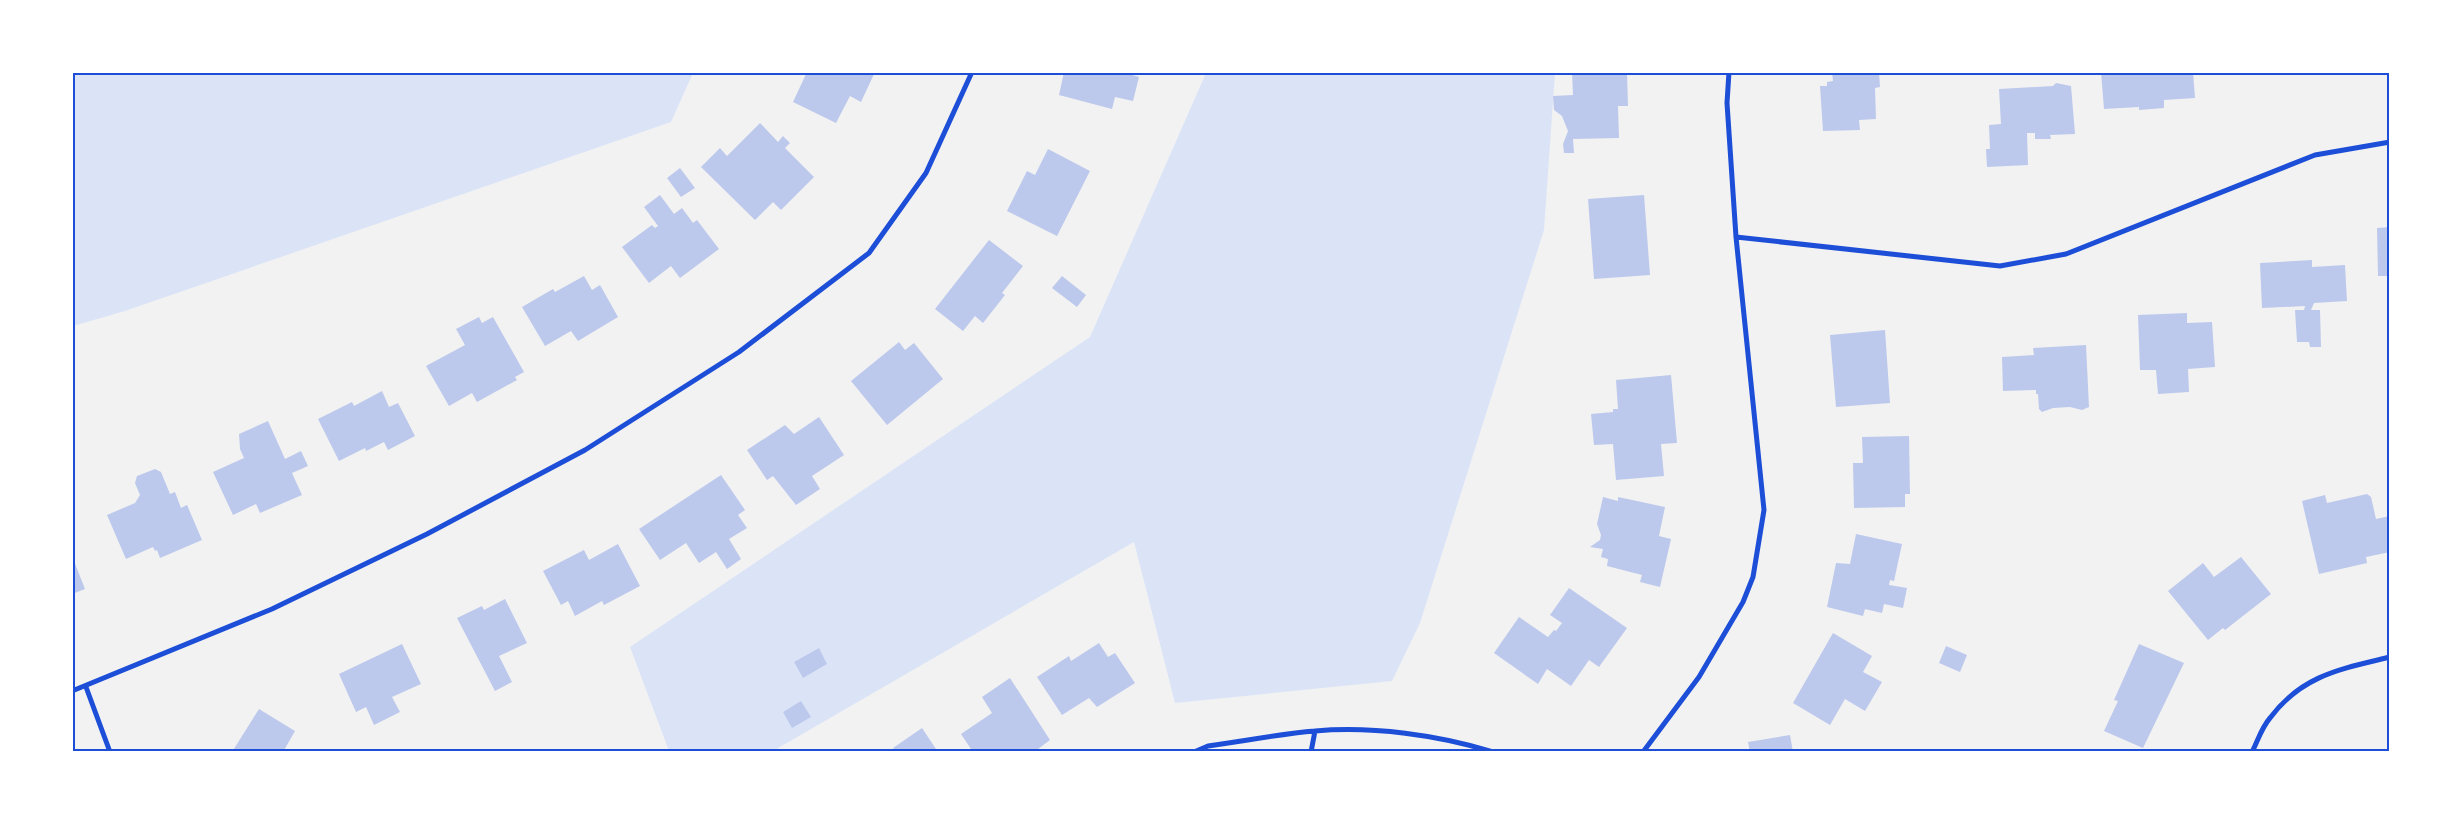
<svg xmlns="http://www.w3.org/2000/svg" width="2462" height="824" font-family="'DejaVu Sans',sans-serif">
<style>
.green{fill:#dbe4f7}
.building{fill:#bdc9ec}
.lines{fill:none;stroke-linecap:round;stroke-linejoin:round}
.minor{stroke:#1d4ed8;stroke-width:5}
.neatline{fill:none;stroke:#1d4ed8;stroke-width:2}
</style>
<rect width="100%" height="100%" fill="#f2f2f2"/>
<path class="green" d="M73,72H693V73L671,122L125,311L73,326Z
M1206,73H1555L1544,230L1420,623L1392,681L1175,703L1134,542L773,751H669L630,647L1090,337Z"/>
<path class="building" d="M807,72H875L861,102L850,96L836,123L793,102Z
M1064,72H1123L1139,77L1133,101L1115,97L1112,109L1059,95Z
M1572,72H1627L1628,106H1618L1619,138L1573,139L1574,153H1564L1563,144L1568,131L1562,116L1554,110L1553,96L1573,95Z
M1832,72H1879L1880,87L1875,88L1876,119L1859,120L1860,130L1823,131L1820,86H1827V82L1833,81Z
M2101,72H2193L2195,98L2164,100V108L2139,110V107L2104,109Z
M2056,83L2071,86L2075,134L2050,135L2051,139H2035V133H2027L2028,165L1987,167L1986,149H1990L1989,125L2001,124L1999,89L2053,86Z
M760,123L778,142L783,136L790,143L785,148L814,177L781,210L773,202L755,220L701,167L720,148L727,156Z
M1048,149L1090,171L1057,236L1007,211L1027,171L1035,175Z
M680,168L695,188L681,197L667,178Z
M660,195L674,214L682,208L693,223L697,220L719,249L680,278L671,266L649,283L622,247L652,225L655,228L658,226L644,207Z
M1644,195L1650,275L1594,279L1588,199Z
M2390,227V276H2378L2377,228Z
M989,240L1023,266L1002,293L1005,295L983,323L975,316L963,331L935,309Z
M2312,260V267L2345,265L2347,301L2314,303L2311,310H2320L2321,347H2310L2309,342H2297L2295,310H2304L2305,306L2262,308L2260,263Z
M584,276L592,290L600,285L618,317L578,341L571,331L545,346L522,307L553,289L555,292Z
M1062,276L1086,295L1077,307L1052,288Z
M2187,313V323L2212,322L2215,367L2188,369L2189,392L2158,394L2156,370H2140L2138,315Z
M479,317L482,323L493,317L524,372L515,377L517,380L477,402L472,393L449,406L426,366L465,345L456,329Z
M1885,330L1890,403L1836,407L1830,335Z
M899,342L905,350L914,343L943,379L887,425L851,381Z
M2086,345L2089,407L2082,410L2070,407L2053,408L2042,412L2039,409L2038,394H2036V390L2003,391L2002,357L2034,355L2033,348Z
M1671,375L1677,443L1661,444L1664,476L1616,480L1613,444L1594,445L1591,414L1613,412V409H1618L1616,380Z
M382,391L389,407L398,403L415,436L388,450L384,442L366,451L365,448L339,461L318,419L352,402L354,406Z
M819,417L844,455L812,476L820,489L796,505L773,476L767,480L747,450L785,425L794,434Z
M268,421L285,459L301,451L308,466L292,473L302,495L260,513L256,504L233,515L213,472L244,458L240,449L239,434Z
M1909,436L1910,494H1905V507L1854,508L1853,463H1863L1862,437Z
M155,469L161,472L170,494L175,492L181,508L187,505L202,540L160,558L157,550L155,551L153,547L126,559L107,515L135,503L140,495L135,483L137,476Z
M721,475L745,510L738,515L747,528L729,539L741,559L727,569L716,552L699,563L686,543L660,560L639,529Z
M2367,494L2371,497L2376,519L2390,516V552L2366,557L2367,563L2319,574L2302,501L2325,495L2327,503Z
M1603,497L1618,501V497L1665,507L1659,536L1671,539L1660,587L1640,582L1642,575L1607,566L1608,559L1601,557L1603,549L1590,547L1600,540L1601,535L1597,524Z
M1856,534L1902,544L1894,581L1890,580L1889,585L1907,588L1903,608L1884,604L1882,613L1865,609L1863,616L1827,607L1836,563L1850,564Z
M618,544L640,586L604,605L602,601L575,616L568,601L561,605L543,571L584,550L589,560Z
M72,556L85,589L72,594Z
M2241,557L2271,594L2225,630L2223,628L2208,640L2168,591L2203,563L2214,577Z
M1569,588L1627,628L1599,667L1589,660L1571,686L1547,669L1538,684L1494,653L1519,617L1548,637L1554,630L1556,631L1562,623L1550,615Z
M505,599L527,643L499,656L512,682L495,691L457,618L482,606L484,610Z
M1833,633L1872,656L1863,672L1882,682L1865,711L1845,699L1830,725L1793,703Z
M1099,643L1108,657L1115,653L1135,683L1097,707L1089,698L1062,715L1037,677L1069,656L1071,661Z
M402,644L421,684L392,697L400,712L374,725L366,707L356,712L339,674Z
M2139,644L2184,663L2143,748L2104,731L2118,701L2114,700Z
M1946,646L1967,655L1960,672L1939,663Z
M819,648L827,664L803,678L794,662Z
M1010,678L1050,740L1034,752H973L961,734L992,713L982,697Z
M801,701L811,717L792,728L783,712Z
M259,709L295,731L283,752H232Z
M922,728L938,752H896L893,748Z
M1790,735L1793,752H1750L1748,742Z"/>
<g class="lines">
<path class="minor" d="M1736,237L2000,266L2066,254L2315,155L2390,142
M86,687L110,752
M72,691L272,609L427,534L585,450L739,352L869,253L926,173L972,72
M1194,752L1208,746C1244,741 1279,734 1315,731C1372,726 1439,735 1493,752
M1311,752L1315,731
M1643,752L1699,677L1743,602L1753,577L1764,510L1736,237L1727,103L1729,72
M2252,752C2258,740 2262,727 2270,718C2302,675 2341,669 2390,657"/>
</g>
<rect width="2462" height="824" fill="none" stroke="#ffffff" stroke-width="148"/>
<rect x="74" y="74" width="2314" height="676" class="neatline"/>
</svg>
